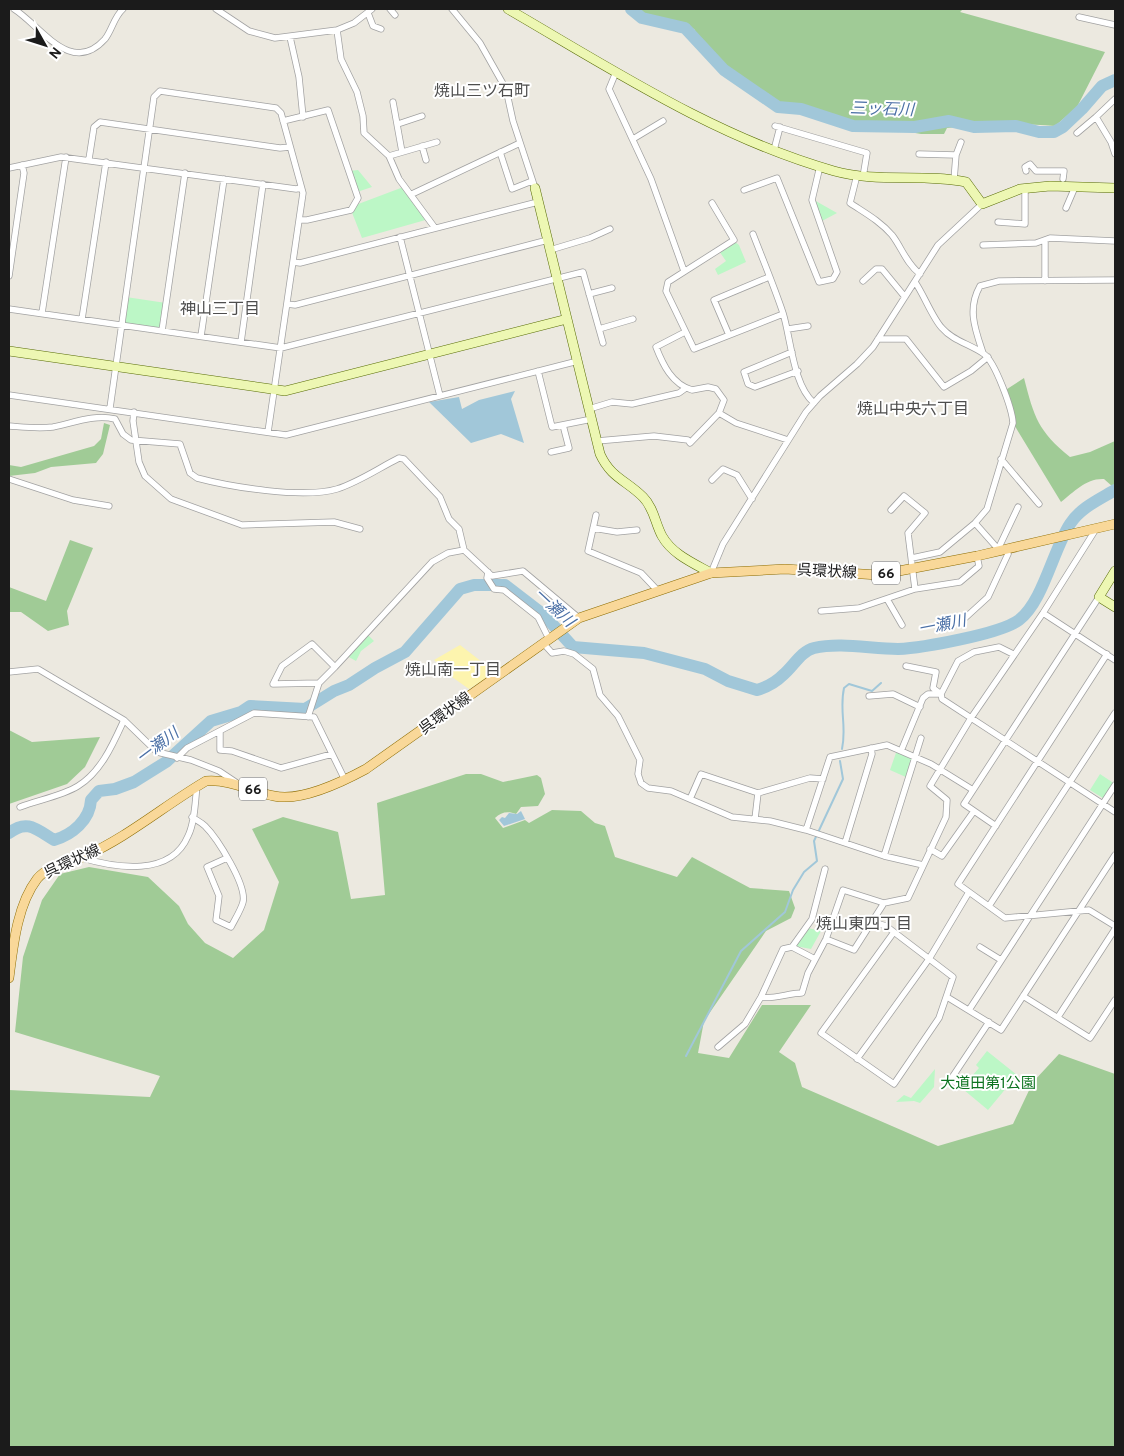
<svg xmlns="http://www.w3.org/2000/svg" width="1124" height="1456" font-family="Overpass,'Noto Sans JP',sans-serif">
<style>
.forest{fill:#a0cb96}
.sand{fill:#fdf4ae}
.park{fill:#bcf7c6}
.water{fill:#a1c7d9}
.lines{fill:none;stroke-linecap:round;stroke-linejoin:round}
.stream{stroke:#a1c7d9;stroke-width:2}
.river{stroke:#a1c7d9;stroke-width:12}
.street-casing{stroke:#a2a2a2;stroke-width:7}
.secondary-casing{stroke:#586c07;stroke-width:10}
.primary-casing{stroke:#8d6d04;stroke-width:10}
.street{stroke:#fff;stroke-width:5.5}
.secondary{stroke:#edf7b3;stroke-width:9}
.primary{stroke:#f9d899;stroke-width:9}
.labels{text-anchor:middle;stroke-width:4;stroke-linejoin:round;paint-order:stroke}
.shield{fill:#fff;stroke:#5f5f5f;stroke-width:1}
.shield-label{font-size:14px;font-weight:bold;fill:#1b1b1b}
.street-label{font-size:15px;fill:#1b1b1b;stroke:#fff}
.park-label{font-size:15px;fill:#0e7420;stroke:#fff}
.neighbourhood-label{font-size:16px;fill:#4e4e4e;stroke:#fff}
.water-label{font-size:16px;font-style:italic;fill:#4b70a6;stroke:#fff}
</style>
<rect width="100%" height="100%" fill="#ece9e0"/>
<path class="forest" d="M638,9H963L960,12L1105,52L1077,107L1055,126C1018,123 983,124 947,128L944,134H921L839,120L775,103L726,68L704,45L694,29L646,15Z
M1024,378C1034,417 1038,431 1070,457L1090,452L1115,441V486L1113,487L1104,479C1086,478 1074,492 1061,502L1013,423L1004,391Z
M104,423L110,425L103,454L96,463L51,467L35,473L9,476V465L21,467L94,446L101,439Z
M70,540L93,548L67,611L69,625L48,631L21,612H9V587L46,601Z
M9,730L32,742L100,737L85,767L67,784L9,804Z
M466,774H481L503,782L537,775L541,778L545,794L538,806L521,807L516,814C508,811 501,812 495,818L503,828L525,820L529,823L552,810L581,811L595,823L605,826L615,857L677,877L692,857L750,888L789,891L795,908L791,918L766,931L704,1021L698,1053L729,1058L762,1005H811L779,1052L795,1063L802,1087L938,1146L1013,1124L1033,1082L1059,1054L1115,1074V1447H9V1090L150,1097L160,1076L15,1032L23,957L42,900L60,874L89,867L148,877L179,906L188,924L205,943L233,958L264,930L279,882L252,829L283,817L338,832L351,899L385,895L377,803Z"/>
<path class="sand" d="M460,645L495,672L469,689L438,667L440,665L434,660Z"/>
<path class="park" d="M358,170L372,187L357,192L349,171Z
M406,186L429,219L362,238L351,210L353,206Z
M814,200L837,213L822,221Z
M735,242L739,245L746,262L718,275L715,269L726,261L719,251Z
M126,297L166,303L162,331L122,325Z
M368,635L374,641L361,651L356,661L347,656Z
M897,750L914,758L908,778L890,770Z
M1100,774L1115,784L1106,800L1090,790Z
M808,928L821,931L811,949L795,946Z
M987,1051L1017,1075L988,1110L958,1085L967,1074L971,1077L979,1068L976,1065Z
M935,1069L934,1087L920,1103L914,1101L896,1102L904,1095L911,1098Z"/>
<path class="water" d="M515,391L511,399L524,443L501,434L471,443L429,402L459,397L462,409L479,400Z
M521,811L525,819L504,826L499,820L502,817L505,818L509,813L517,814Z"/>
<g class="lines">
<path class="stream" d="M842,749C847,726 839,711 844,688L849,684L872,691L881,683
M686,1056L741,951L785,912L793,890L804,872L817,861L814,841L843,779L840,761"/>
<path class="river" d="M631,9L642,18L685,28L724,70L778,107L801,109L853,126L915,127L949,121L974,127L1016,126L1039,132H1054L1063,127L1082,109L1102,86L1115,80
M9,833C27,819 36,829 54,840C72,835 90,820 91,800L99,791L115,789L134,782L166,762L211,721L241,712L250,706L305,709L334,691L349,685L375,668L405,652L460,589L474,585H505L544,615L573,647L644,653L705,669L728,681L757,690C767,687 776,682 783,675C793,667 801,651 814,648C841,642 871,649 898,649C922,648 1000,634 1019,620C1043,602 1053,550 1070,524C1080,508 1100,499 1115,490"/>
<g class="street-casing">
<path id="street" d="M14,9C41,26 71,77 105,39C112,30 114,17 123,9
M216,9L249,31L275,38L337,30L354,23L372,9
M390,9L395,15
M452,9L480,43L506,89L513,121L535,188
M368,13L373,26L381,29
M1079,17L1115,25
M337,30L341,59L357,92L363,116L364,133L389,156L399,179L435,228
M290,37L299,77L303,117
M616,72L609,89L651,179L684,271
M1115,99L1096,117L1111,142L1115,154
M393,102L402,152
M283,121L328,110L358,198L351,210L307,220H299
M398,124L422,116
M775,126L867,153L863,177
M1077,133L1096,117
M633,139L663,121
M422,146L426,160
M774,150L780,127
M500,152L512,189L532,181
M919,154L956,155
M389,156L437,142
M89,159L94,127L100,122L280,148L290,147
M9,168L61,157L296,189L301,188
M1026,171L1025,167L1030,164L1036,171H1064L1063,179
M857,175L850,203C865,213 880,221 892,235C902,248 906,263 920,274
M954,180L956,155L961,142
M744,190L777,178L819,282L833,279L837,272L812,200L820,166
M412,194L520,143
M712,203L734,240L668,282L666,291L694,349L783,314
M1066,208L1075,187
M998,222L1025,224V188
M753,234C763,260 774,286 783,313C791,339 793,385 814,403
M400,237L440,396
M1045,240V281
M983,245L1036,243L1050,238L1115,241
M550,250L590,238L610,229
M293,262L300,263L538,202
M9,276L24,173L22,165
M863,281L876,269H882L905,297
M589,294L612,288
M287,304L295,305L548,240
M9,309L281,348L583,272L603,343
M42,313L66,157
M82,319L106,162
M599,329L633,319
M788,329L808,326
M162,331L185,173
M685,332L656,347C663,365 672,384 692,390L708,387L716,389L724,400L719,413L736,423L788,440
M729,335L714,300L769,277
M201,336L224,179
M878,339H906L944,387L971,371L988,357
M241,342L263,184
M792,352L744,372L748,384L755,387L798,371
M983,353C975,329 967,309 980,286L999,281L1115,280
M538,371L552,427L592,419
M9,395L286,435L578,361
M110,408L154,97L160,91L276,108L281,113L303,193L268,432
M589,409L612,402L632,404L679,393L686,388
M134,412L133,421L139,462L145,476L171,499L242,525L334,522L360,529
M9,426C23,427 38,429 53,427C73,423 94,414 115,419L123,434L131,440L180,444L190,473L197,478C231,487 303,499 337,489C359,482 379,468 399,458L404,459L440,497L449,519L459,529L464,550L492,576L523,571L579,618
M597,441L654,436L688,440L690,443L719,413
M551,452L569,448L563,425
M1001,459L1039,504
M9,479L73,500L109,506
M712,480L723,469L737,475L752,499
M891,510L904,496L925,513L908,533L915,589
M596,515L588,551L641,573L658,591
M975,523L999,550
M593,528L617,532L637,530
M1000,545L1018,507
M912,558L940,552L975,523L987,509L1013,423C1012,408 995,362 984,354C970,344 953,341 942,328C933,319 924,295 915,282
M488,572L487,578L494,589L504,590L538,617L549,639
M711,573L723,544L806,412L820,396L857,364L873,347L938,245L982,204
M887,599L902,625
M821,611L859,608L915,589L960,582L979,566L977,556
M1043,613L1115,660
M965,618L988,597L1008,554
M543,643L552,653L564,651L574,654L593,669L600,695L618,716L640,760L638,774L641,783L648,788L671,791L732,817L770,821L806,830L884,856L923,865
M312,644L335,667L319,683L273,684L282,666Z
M1013,654L999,647L974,652L958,661L941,694L942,699L1115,812
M1107,654L958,884L1005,918L1089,910L1115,926
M906,666L936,672L933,688L941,694
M335,667L432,562L448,553L464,550
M9,672L38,669L124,720L157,752L191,760L219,771L237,783
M869,696L893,694L920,707
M308,717L319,683
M220,732V750L232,751L281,768L332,754
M901,751L923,698L928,694H941
M177,758L187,748L254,713L314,717L345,780
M690,799L701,774L758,793L810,778L823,779
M20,807C38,800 62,796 78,786C101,772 113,744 124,720
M192,817C196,820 201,822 205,826C217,838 247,885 243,902C241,910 235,919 231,927L216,920L219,896L207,867L227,858
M755,819L758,793
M996,826L964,804L1099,597
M806,830L830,757L887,745L931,764L973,790
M845,843L872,754L871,748
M930,849L942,856L974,811
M884,856L921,738
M82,858C116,868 171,877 188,836C195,822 195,802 197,786
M989,906L1115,713
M873,922L886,926L953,977L939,1018L894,1084L821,1033L894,932
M826,939L854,950L884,903L908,898L946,817L947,800L930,786L971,718L1043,613L1096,529
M792,947L812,919L825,869
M980,947L1001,960
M1023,996L1090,1038L1115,1000
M761,997C770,1000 790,993 802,993L808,973L826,939L843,890L884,903
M947,997L1001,1030L1115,855
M969,1010L1115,785
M1058,1017L1115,929
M718,1047L745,1024L761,997L783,949L792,947L815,959
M857,1059L929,959L969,892
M958,1085L951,1079L989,1022"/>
</g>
<g class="secondary-casing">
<path id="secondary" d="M508,9C613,70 717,138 834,171C878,183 923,173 966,182L982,204L1020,189L1050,186L1115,188
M535,188L600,454C611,478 626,480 643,497C654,508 655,523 662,536C672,554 693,563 711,573
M9,351L285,391L567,319
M1115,571L1099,597L1115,607"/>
</g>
<g class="primary-casing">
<path id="primary" d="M9,978C13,947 17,905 37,879C47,866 70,862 85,856C128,837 165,805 206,781C230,779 250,791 274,796C301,802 342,782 366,769L579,618L711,573L785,569L878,575L977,556L1115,524"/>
</g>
<use href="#street" class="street"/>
<use href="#secondary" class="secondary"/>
<use href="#primary" class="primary"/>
</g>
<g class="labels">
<g class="shield">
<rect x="872" y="561.5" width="28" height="23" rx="4"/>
<rect x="239" y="777.5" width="28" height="23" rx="4"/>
</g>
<g class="shield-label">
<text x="886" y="578">66</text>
<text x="253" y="794">66</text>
</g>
<g class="street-label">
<text transform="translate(827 571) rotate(3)" y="5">呉環状線</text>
<text transform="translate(445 713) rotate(-36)" y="5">呉環状線</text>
<text transform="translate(72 861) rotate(-25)" y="5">呉環状線</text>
</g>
<g class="park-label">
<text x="988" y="1088">大道田第1公園</text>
</g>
<g class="neighbourhood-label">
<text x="482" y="96">焼山三ツ石町</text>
<text x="220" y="314">神山三丁目</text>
<text x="913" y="414">焼山中央六丁目</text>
<text x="453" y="675">焼山南一丁目</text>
<text x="864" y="929">焼山東四丁目</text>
</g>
<g class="water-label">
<text transform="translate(882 108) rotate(2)" y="6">三ッ石川</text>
<text transform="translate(555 607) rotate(43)" y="6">一瀬川</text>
<text transform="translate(942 624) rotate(-11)" y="6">一瀬川</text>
<text transform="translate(157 745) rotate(-37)" y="6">一瀬川</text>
</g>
</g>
<rect width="1124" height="1456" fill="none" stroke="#1b1b1b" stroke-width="20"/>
<g transform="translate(45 45) rotate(129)" stroke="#ffffff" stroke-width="4" paint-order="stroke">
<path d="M0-4L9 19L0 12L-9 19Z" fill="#1b1b1b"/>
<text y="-8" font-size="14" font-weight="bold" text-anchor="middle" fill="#1b1b1b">N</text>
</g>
</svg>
